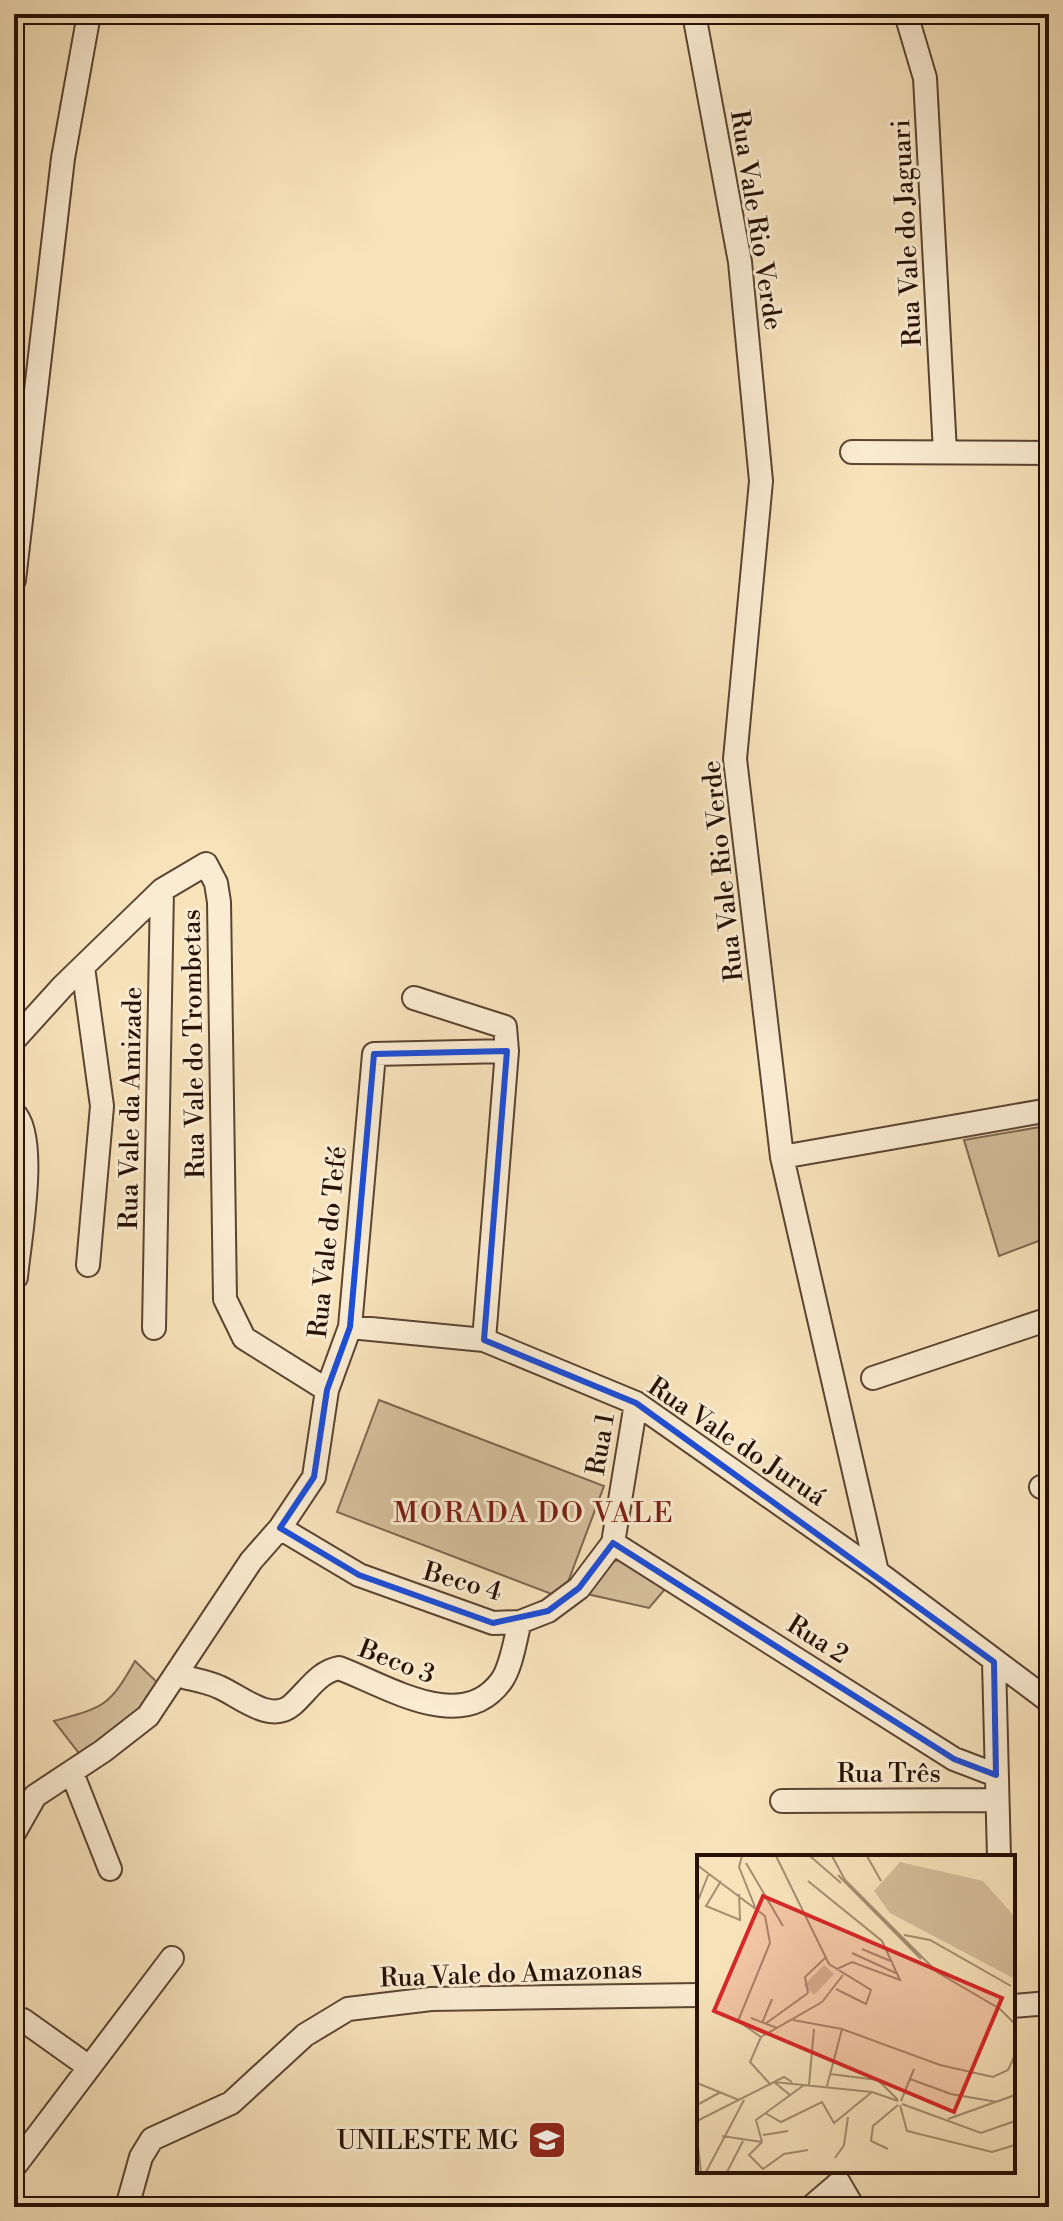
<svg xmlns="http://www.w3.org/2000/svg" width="1063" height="2221" font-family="'Libre Bodoni',serif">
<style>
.green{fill:#d4be9b;stroke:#7e6750;stroke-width:2}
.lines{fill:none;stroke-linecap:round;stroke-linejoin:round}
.minor-casing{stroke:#5b4432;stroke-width:26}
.minor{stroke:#faecd2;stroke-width:22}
.marked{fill:none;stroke:#1d4ed8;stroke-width:6;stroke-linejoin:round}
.labels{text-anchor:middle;stroke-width:6;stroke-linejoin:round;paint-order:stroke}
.street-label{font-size:26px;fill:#271004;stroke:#faecd2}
.poi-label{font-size:26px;fill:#271004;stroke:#faecd2;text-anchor:end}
.neighbourhood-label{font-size:28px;letter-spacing:2px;fill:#7a1f14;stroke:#faecd2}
.inset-road{fill:none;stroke:#a48e71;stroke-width:2}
.view{fill:#d62828;fill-opacity:0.15;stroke:#d62828;stroke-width:4}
.inset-edge{fill:none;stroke:#271004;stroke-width:4}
</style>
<rect width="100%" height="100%" fill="#f7e2ba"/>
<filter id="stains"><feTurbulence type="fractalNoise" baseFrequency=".0025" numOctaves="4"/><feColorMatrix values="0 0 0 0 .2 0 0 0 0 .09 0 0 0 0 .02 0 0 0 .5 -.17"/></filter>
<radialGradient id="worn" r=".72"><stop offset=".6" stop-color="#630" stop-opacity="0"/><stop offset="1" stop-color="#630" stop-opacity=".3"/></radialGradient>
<path class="green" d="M1046,1126L1049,1237L999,1256L964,1140Z
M379,1400L604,1486L562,1598L337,1512Z
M629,1558L671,1582L649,1608L587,1594L610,1562Z
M135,1661L164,1689L85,1761L54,1721C104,1707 109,1707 135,1661Z"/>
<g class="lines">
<g class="minor-casing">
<path id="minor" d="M694,14L740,262L761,481L735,759L782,1157L877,1572
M906,14L925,78L945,452
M852,452L1049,453
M14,580L63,158L89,14
M83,967L102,1106L88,1265
M414,998L505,1027L507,1051L484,1340
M14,1040L63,986L162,890L206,864L216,883L219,902L225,1299L244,1338L327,1390
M14,1113C39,1136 19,1243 16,1277
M782,1157L1049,1110
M350,1327L484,1340L636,1403L877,1572L1049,1701
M154,1328L162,890
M873,1378L1049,1319
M1041,1487L1049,1484
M280,1528L359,1575L493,1623L520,1622L548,1611L579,1588L613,1543L636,1403
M613,1543L954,1759L996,1775
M994,1662L999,1857
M177,1675C190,1679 206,1681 219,1687C240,1696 270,1724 292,1705C308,1691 318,1672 339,1668C387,1686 463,1736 502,1680C512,1665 515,1639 520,1622
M72,1773L110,1869
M782,1801L997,1800
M14,1833L35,1796L103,1751L148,1716L251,1561L280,1528L314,1477L327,1390L350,1327L374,1054L507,1051
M1013,2006L1049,2003
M23,2020L89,2067
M14,2167L172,1958
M127,2207L141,2157L152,2139L231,2103L305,2035L348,2009L431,1999L699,1995
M811,2207L839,2183L853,2207"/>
</g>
<use href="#minor" class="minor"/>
</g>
<path class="marked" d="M507,1051L484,1340L636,1403L994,1662L996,1775L954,1759L613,1543L579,1588L548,1611L493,1623L359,1575L280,1528L314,1477L327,1390L350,1327L374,1054Z"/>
<defs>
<g id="university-square" transform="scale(2)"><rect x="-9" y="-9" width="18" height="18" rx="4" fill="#8f2418" stroke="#faecd2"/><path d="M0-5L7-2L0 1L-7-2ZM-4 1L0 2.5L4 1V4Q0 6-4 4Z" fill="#fff"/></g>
</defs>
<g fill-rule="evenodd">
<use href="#university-square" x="547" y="2140"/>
</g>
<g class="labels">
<g class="street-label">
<text transform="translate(757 220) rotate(81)" y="9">Rua Vale Rio Verde</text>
<text transform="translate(906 233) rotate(-93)" y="9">Rua Vale do Jaguari</text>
<text transform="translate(722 871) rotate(-96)" y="9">Rua Vale Rio Verde</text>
<text transform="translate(193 1044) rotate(-91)" y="9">Rua Vale do Trombetas</text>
<text transform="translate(130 1108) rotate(-89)" y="9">Rua Vale da Amizade</text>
<text transform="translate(327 1242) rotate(-84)" y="9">Rua Vale do Tefé</text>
<text transform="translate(737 1441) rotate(34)" y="9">Rua Vale do Juruá</text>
<text transform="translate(600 1444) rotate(-80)" y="9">Rua 1</text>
<text transform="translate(463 1581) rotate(16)" y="9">Beco 4</text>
<text transform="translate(818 1639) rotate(32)" y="9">Rua 2</text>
<text transform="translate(397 1661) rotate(21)" y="9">Beco 3</text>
<text x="889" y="1782">Rua Três</text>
<text transform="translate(511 1973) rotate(-2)" y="9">Rua Vale do Amazonas</text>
</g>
<g class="poi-label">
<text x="519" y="2149">UNILESTE MG</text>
</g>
<g class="neighbourhood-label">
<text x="534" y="1522">MORADA DO VALE</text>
</g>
</g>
<g transform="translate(697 1855)">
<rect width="318" height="318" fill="#f7e2ba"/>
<path d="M203,7L286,26L318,62V124L193,58L177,36ZM127,110L137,119L117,140L107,130Z" fill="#d4be9b"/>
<path class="inset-road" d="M45,1L42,12L58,52M79,1L132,109L174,135L169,149L139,134M113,1L144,28M135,1L148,25L240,117L303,154L318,169M170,1L184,26M49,8L86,71M0,10L68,61L73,88L41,166L64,182M141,20L224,104M24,26L9,51L43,65L42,39M111,26L185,86L203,125L155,107L140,114M0,48L12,18M207,80L233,85L314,131M165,94L196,107M155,98L201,119M111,138L108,122L128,103M54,163L80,173M96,165L145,174L243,210L296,222L311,215L318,200M65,168L75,144M68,169L111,138M64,182L125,147L146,120M64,182L53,207L74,230M133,219L181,225L201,245M213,224L254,239L300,247M0,228L42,245M112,230L117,174M130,231L145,174M93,240L77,227L87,222L95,227M204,246L217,214M205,249L284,278L318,266M0,250L22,238M203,250L210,276L295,297L318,290M68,258L84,267L125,247L137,268L175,237M251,264L318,240M0,266L77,227L175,237L201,246M66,280L91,276M25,281L65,287M0,283L4,317M65,287L52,300L66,314L87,299L111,295M65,287L59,265L107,230M191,294L174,286L176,271L201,250M138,303L147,290L151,262M9,317L47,245M30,317L46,286"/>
<path class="view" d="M66,41L305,143L257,257L17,156Z"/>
<rect width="318" height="318" class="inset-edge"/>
</g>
<rect width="1063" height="2221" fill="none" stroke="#f7e2ba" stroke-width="48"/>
<rect x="16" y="16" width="1031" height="2189" fill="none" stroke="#271004" stroke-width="4"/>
<rect x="24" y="24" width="1015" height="2173" fill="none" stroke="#271004" stroke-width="2"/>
<rect width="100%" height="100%" filter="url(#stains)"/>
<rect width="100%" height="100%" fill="url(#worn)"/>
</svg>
